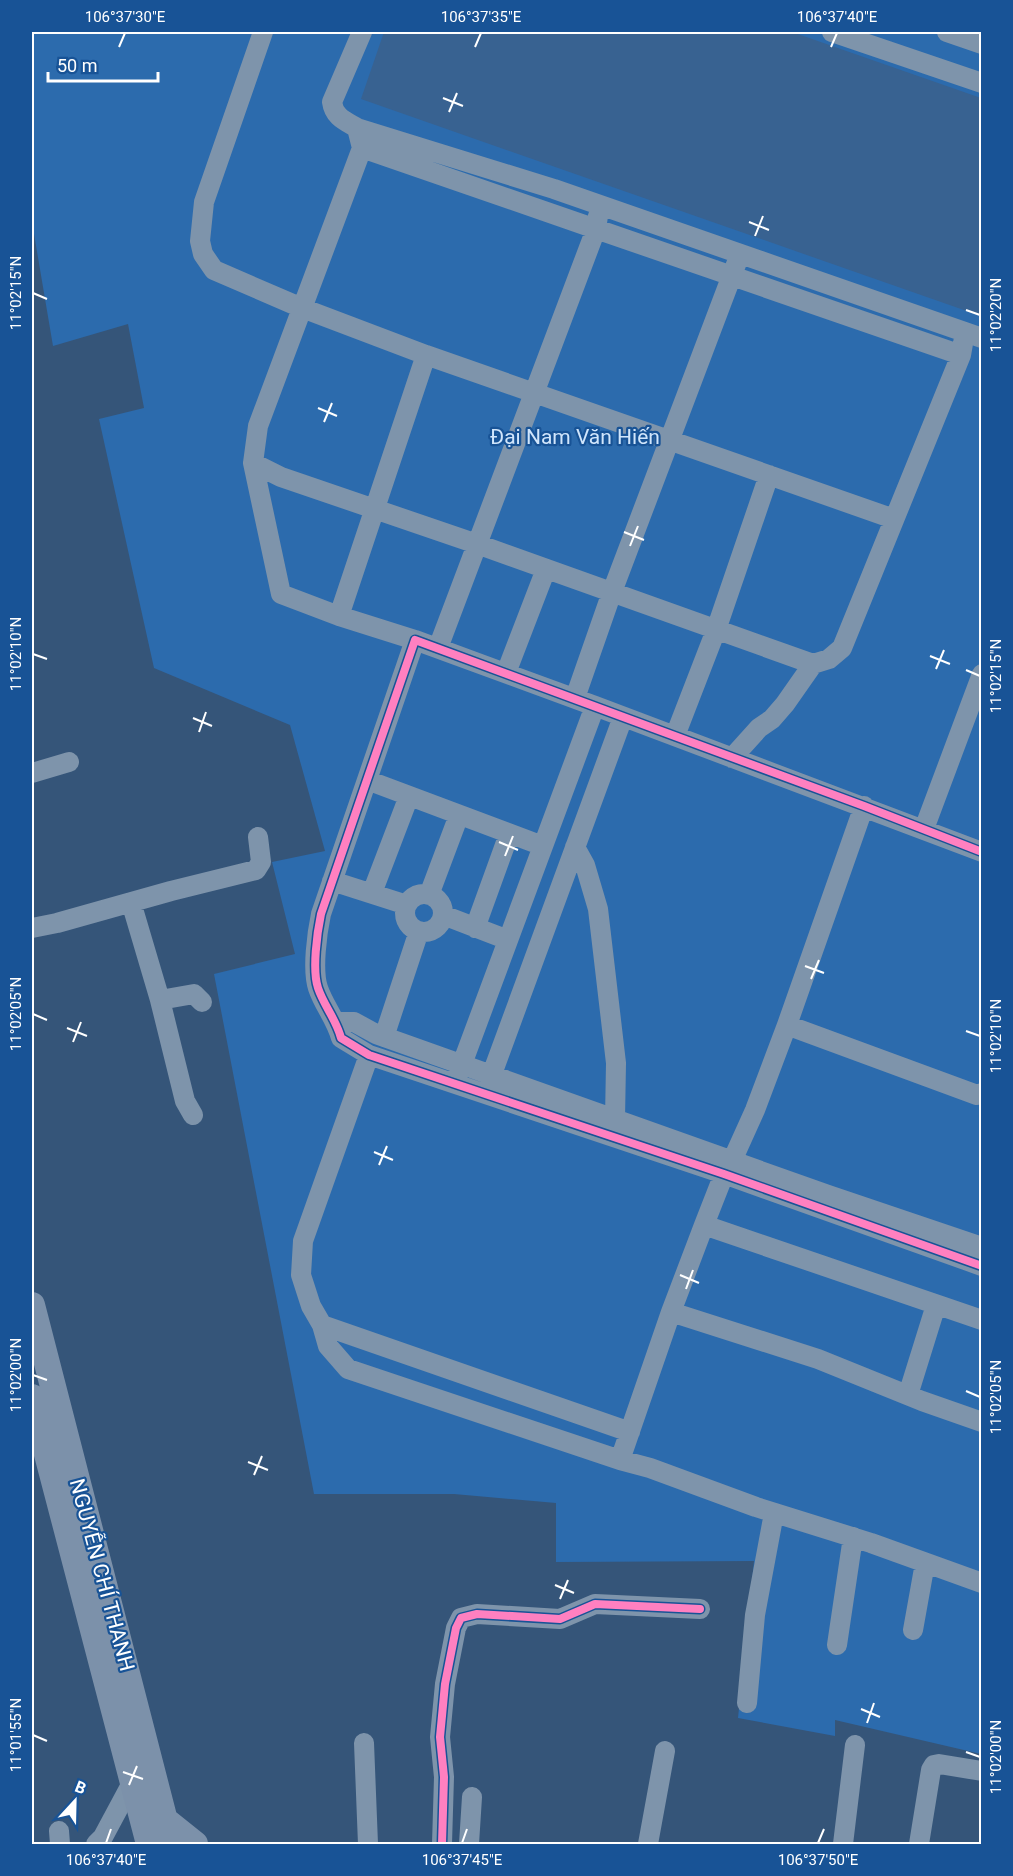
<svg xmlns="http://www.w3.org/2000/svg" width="1013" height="1876" font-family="Roboto,sans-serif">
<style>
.green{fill:#2c6bad}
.water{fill:#386291}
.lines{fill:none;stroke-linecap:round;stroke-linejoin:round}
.minor{stroke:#7e94ab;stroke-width:20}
.major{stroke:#7c91aa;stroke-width:26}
.cycleway-casing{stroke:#185396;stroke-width:11}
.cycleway{stroke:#ff80c0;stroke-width:8}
.ticks{fill:none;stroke:#fff;stroke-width:2}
.labels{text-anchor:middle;stroke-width:4.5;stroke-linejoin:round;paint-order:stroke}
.park-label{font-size:21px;fill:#d1e6fc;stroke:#185396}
.street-label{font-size:21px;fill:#fff;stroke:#185396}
.neatline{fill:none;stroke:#fff;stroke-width:2}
.ticks-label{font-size:15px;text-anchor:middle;fill:#fff}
</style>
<rect width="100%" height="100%" fill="#355579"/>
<path class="green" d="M32,32H981V1754L835,1720V1736L738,1718L754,1561L556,1562V1503L454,1494H314L214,974L295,954L272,862L325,851L290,725L154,668L99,419L144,408L128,324L53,346L32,222Z"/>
<path class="water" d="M384,32H792L981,98V316L361,99Z"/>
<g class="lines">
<path class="minor" d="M263,32L204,202L200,241L203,254L214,270L302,308L426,355L894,519
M362,32L332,102C334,117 345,121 357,128L554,189L982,338
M832,32L982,83
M947,32L982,44
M357,128L362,148L258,426L253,463L281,594L339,616L415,640L595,706L982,852
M362,148L596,229L438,648
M598,216L596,229L961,355
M253,463L281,477L477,544L813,664
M339,616L426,355
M415,640L321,914C317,933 312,970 318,988C324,1006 336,1019 341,1038L369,1055L724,1174L982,1266
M506,673L546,569
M575,698L612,592L740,254
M675,736L716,630L769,475
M732,758L759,728L772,719L785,704L813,664L829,659L842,648L961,355L965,332
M32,773L69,762
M367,780L543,846
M924,829L982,674
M575,847L585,865L598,909L616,1063L615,1119
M332,881L407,905
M372,893L409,796
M405 913a19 19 0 1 1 38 0a19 19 0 1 1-38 0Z
M429,895L459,815
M131,902L160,1000L185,1101L193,1115
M443,915L508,940
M32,928L57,923L171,891L256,870L261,862L258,837
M475,928L509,834
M160,1000L194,994L202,1002
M336,1022H354L376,1034L828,1195L982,1247
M787,1025L977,1095L982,1093
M384,1037L419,931
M369,1055L303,1241L301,1275L311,1306L322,1325L328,1346L348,1369L620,1460L671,1312L704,1225L724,1174L732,1161L755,1110L787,1025L864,806
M458,1075L595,706
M489,1087L492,1074L623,717
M704,1225L982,1320
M671,1312L818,1359L922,1401L982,1422
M322,1325L630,1432
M908,1395L936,1305
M620,1460L650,1468L756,1507L871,1543L982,1583
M913,1630L925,1563
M837,1645L853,1537
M747,1703L755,1615L774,1513
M364,1743L368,1844
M59,1831L60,1844
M96,1844L103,1837L133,1781
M442,1844L444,1777L440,1737L445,1684L456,1628L461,1618L477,1614L560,1619L595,1604L700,1609
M469,1844L472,1797
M648,1844L665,1751
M843,1844L855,1745
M919,1844L931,1770L934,1765L939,1764L982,1771"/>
<path class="major" d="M32,1305L171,1844
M32,1397L149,1844
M165,1820L195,1844"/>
<g class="cycleway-casing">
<path id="cycleway" d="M982,852L864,806L415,640L321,914C317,933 312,970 318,988C324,1006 336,1019 341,1038L369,1055L724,1174L982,1266
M442,1844L444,1777L440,1737L445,1684L456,1628L461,1618L477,1614L560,1619L595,1604L700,1609"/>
</g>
<use href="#cycleway" class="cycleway"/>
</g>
<path class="ticks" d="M119,47L125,33M475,47L481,33M831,47L837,33M443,98L463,106M449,112L457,93M749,222L769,230M755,236L763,216M33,293L47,299M966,310L980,315M318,408L337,416M324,422L332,403M624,532L644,540M630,546L638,526M33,654L47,659M930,656L950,664M936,669L944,650M966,670L980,676M193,718L212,726M199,732L206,712M499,842L518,850M505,856L513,836M805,966L824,973M811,979L819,960M33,1014L47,1020M67,1028L87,1036M966,1031L980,1036M73,1042L81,1022M374,1152L393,1160M379,1165L387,1146M680,1275L699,1283M686,1289L693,1270M33,1375L47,1380M966,1391L980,1397M248,1462L268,1470M254,1475L262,1456M555,1585L574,1593M560,1599L568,1580M861,1709L880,1717M867,1723L874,1703M33,1735L47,1741M966,1752L980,1757M123,1772L143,1779M129,1785L137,1766M106,1843L111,1829M462,1843L467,1829M818,1843L824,1829"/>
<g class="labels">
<g class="park-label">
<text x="575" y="444">Đại Nam Văn Hiến</text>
</g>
<g class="street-label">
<text transform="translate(102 1575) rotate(75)" y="7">NGUYỄN CHÍ THANH</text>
</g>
</g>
<rect width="1013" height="1876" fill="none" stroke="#185396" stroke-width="66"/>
<g transform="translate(75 1801) rotate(22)" stroke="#185396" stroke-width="4.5" paint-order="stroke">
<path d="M0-4.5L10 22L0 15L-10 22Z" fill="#ffffff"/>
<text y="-9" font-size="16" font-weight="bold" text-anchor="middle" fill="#ffffff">B</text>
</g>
<path d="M48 72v9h110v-9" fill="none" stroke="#ffffff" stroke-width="3"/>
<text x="57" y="72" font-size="18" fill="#ffffff" stroke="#185396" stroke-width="4.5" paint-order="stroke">50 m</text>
<rect x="33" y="33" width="947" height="1810" class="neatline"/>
<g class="ticks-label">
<text x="125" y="22">106°37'30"E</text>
<text x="481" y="22">106°37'35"E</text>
<text x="837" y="22">106°37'40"E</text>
<text transform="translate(16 293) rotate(-90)" y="5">11°02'15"N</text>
<text transform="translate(996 315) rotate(-90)" y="5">11°02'20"N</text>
<text transform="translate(16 654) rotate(-90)" y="5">11°02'10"N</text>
<text transform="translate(996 676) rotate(-90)" y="5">11°02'15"N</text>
<text transform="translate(16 1014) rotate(-90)" y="5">11°02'05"N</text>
<text transform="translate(996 1036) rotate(-90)" y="5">11°02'10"N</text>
<text transform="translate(16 1375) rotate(-90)" y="5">11°02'00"N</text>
<text transform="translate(996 1397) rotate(-90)" y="5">11°02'05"N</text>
<text transform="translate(16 1735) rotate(-90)" y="5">11°01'55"N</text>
<text transform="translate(996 1757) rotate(-90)" y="5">11°02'00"N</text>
<text x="106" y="1865">106°37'40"E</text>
<text x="462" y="1865">106°37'45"E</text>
<text x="818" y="1865">106°37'50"E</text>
</g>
</svg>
